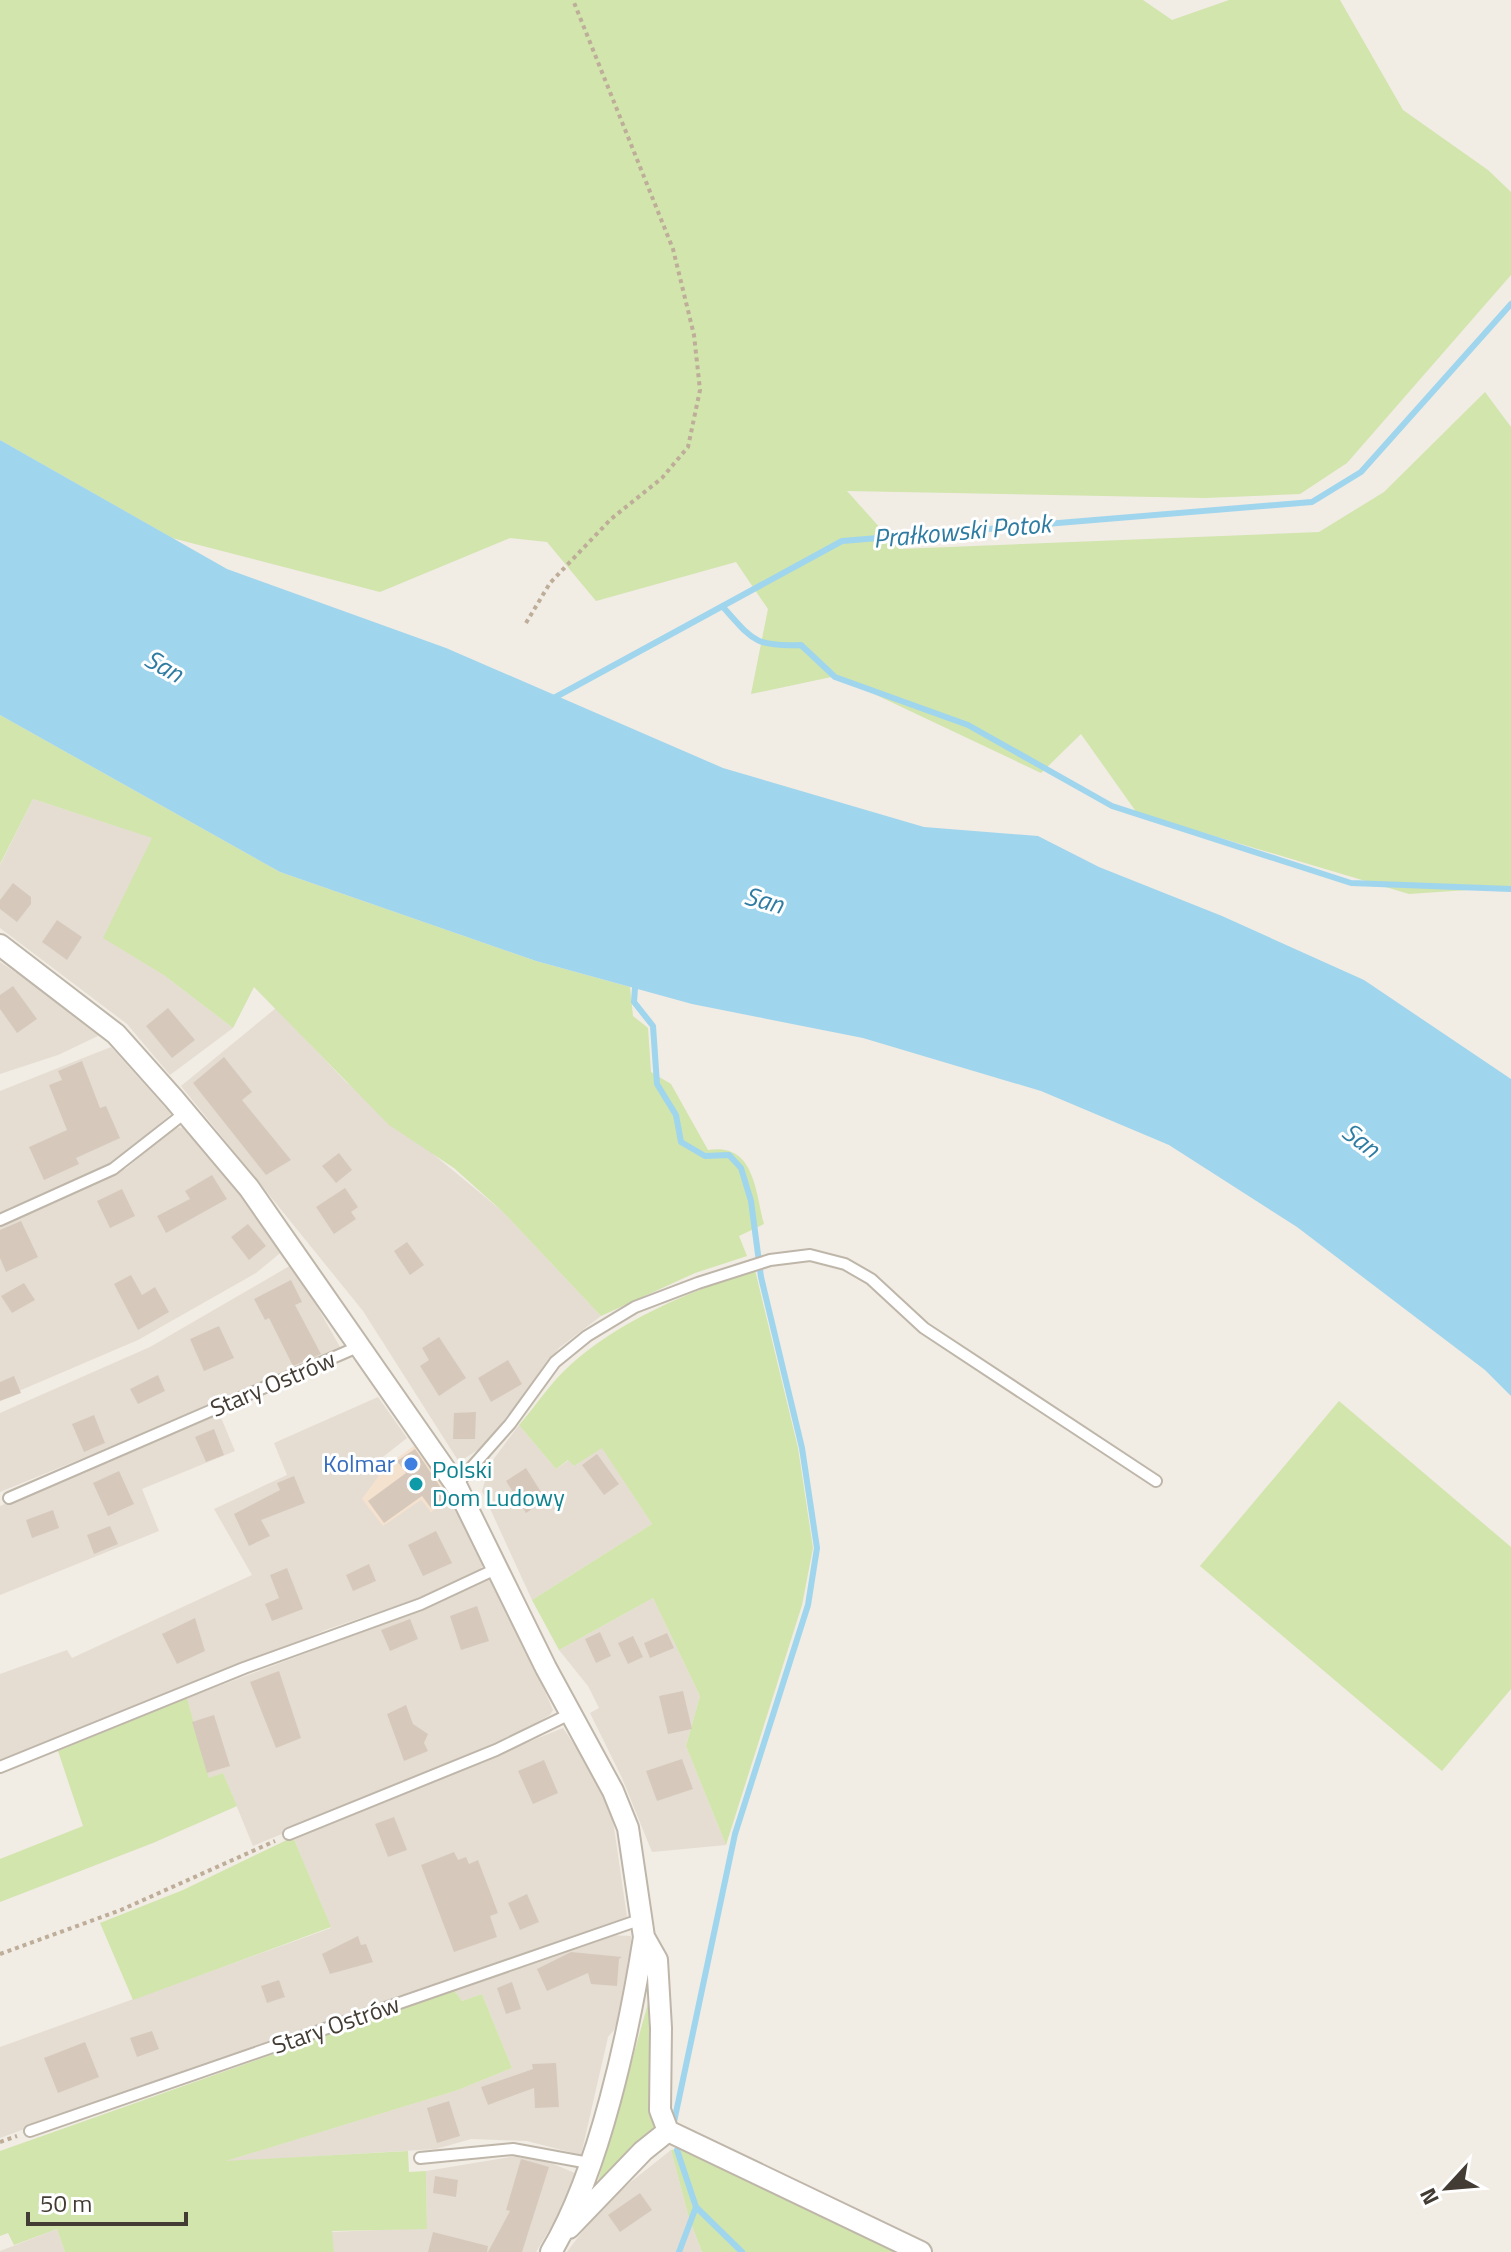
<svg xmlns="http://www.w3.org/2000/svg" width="1511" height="2252" font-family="'Titillium Web',sans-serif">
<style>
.residential{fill:#e5ddd2}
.commercial{fill:#f4e1ce}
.green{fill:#d1e5ad}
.water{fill:#a0d5ee}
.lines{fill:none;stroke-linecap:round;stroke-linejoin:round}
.stream{stroke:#a0d5ee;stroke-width:6}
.building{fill:#d6c9bc}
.lane-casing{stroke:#bfb6aa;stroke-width:14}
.street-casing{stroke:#bfb6aa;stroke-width:24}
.path{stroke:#bead98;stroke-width:4;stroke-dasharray:4 4;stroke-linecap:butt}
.lane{stroke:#fff;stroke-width:10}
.street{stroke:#fff;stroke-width:20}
.shop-dot{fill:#3f7fe0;stroke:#fff;stroke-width:3}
.culture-dot{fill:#0f9aa8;stroke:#fff;stroke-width:3}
.labels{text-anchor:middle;stroke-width:6;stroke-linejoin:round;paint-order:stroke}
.street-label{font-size:24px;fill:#433c34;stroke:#fff}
.shop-label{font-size:24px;fill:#366cbe;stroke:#fff;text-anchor:end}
.culture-label{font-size:24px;fill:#0d838f;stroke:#fff;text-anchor:start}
.water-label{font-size:26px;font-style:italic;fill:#2f7ca3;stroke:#fff}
</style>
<rect width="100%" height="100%" fill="#f1ece4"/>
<path class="residential" d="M33,799L153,838L104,938L165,976L233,1028L170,1075L127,1024L0,928V865Z
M0,962L60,1002L100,1035L58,1055L0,1074Z
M276,1008L346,1082L502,1211L601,1316L559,1348L484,1446L459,1462L363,1311L181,1086Z
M111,1047L171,1114L116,1161L0,1213V1091Z
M188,1127L284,1250L256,1273L138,1340L0,1399V1225L127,1168L172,1128Z
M293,1264L340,1347L181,1418L0,1492V1413L150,1347Z
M378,1397L407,1438L374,1464L381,1474L362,1499H422L431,1512L451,1498L485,1561L480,1570L414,1600L328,1629L100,1725L0,1762V1674L67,1650L72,1658L252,1575L214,1509L287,1475L274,1443Z
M219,1413L235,1451L142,1489L159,1531L0,1595V1506Z
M519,1425L556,1469L569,1460L574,1466L602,1447L652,1524L532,1600L482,1491L490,1464Z
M487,1580H496L553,1710L550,1715L504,1742L253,1846L223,1773L209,1779L187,1698L421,1610Z
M653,1598L700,1696L686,1746L726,1845L652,1852L622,1778L590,1713L599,1708L588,1686L559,1650Z
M563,1728L591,1770L612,1814L627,1917L193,2067L0,2138V2047L331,1928L293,1837Z
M608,1935L631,1936L630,1983L614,2030L608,2037L581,2155L527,2141L471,2139L436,2149L222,2162L458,2090L512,2068L482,1994L462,2001L454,1990Z
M671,2150L689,2218L702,2252H567L603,2204Z
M516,2156L549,2162L577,2174L566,2202L536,2252H334L331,2232L427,2228L426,2171Z
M57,2229L65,2252H0V2251Z"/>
<path class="commercial" d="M414,1446L451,1498L431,1512L421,1500L383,1526L362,1499L385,1467Z"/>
<path class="green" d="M0,0H1143L1172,20L1229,0H1340L1403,110L1488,170L1511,192V275L1347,463L1300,494L1205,498L847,491L899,549L1319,532L1384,492L1485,392L1511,427V887L1409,894L1137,813L1081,734L1041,773L836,676L751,694L768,609L736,562L596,601L547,542L510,538L380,592L172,538L0,440Z
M0,715L280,872L536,961L630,987L633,1016L648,1028L651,1072L671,1084L708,1150C754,1143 755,1189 764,1224L739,1236L747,1256L695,1273L601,1316L502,1211L454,1168L389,1125L254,987L233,1028L165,976L103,938L152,838L33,799L0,864Z
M755,1270L798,1448L813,1548L802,1605L726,1845L686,1746L700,1696L653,1598L559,1650L532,1600L652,1524L602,1448L574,1466L568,1460L556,1469L519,1425C535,1407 549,1385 566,1369C618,1320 689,1292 755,1270Z
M1339,1401L1511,1547V1689L1442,1771L1200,1566Z
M187,1698L209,1778L223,1773L237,1806L153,1843L0,1902V1859L83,1826L58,1751Z
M293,1837L331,1927L133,2000L100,1923L183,1890Z
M454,1990L462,2001L482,1994L512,2068L458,2090L226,2161L408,2151L409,2172L426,2171L427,2229L332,2231L334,2252H65L57,2229L14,2245L8,2233L0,2236V2151Z
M649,2000L654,2132L596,2188Z
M684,2148L895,2252H702L689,2218L671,2150Z"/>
<path class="water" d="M0,440L227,569L446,648L723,768L924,827L1038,836L1099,867L1222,916L1364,980L1511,1079V1396L1485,1370L1297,1227L1169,1145L1041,1091L863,1038L692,1004L536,961L280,872L0,715Z"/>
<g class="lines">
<path class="stream" d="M723,607C753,640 754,647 801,645L835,677L968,725L1112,806L1351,883L1511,889
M552,699L842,541L1312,502L1361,472L1511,304
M641,983L635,988L634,1002L653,1026L657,1084L676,1115L681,1142L705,1156L729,1155L741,1168L751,1201L761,1277L802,1448L817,1548L808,1605L735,1834L674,2122
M677,2150L696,2207L742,2252
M679,2252L696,2207"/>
</g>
<path class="building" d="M13,883L31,897V904L17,922L0,909V900Z
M57,920L82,937L67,960L42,942Z
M13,986L37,1019L17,1033L0,1009V995Z
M168,1008L195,1040L172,1058L146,1026Z
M224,1057L252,1092L242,1100L291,1160L266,1175L193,1083Z
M82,1061L100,1108L106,1106L120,1138L76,1158L79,1164L44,1180L29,1147L67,1130L49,1085L62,1080L58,1071Z
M339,1153L352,1170L336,1183L322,1166Z
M212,1175L227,1199L166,1233L157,1216L190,1199L185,1191Z
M345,1188L358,1207L351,1212L356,1219L334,1234L316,1207Z
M122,1189L135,1216L110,1228L97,1201Z
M21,1221L38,1257L6,1272L0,1258V1230Z
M248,1224L266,1246L249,1260L231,1237Z
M407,1242L424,1265L410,1275L394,1251Z
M131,1275L142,1295L155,1287L169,1312L138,1330L114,1284Z
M291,1280L302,1302L295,1305L321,1354L293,1366L269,1318L265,1320L254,1299Z
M24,1283L35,1300L12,1313L1,1296Z
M219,1326L234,1358L204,1371L190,1339Z
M439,1337L466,1378L439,1396L420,1366L429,1360L422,1348Z
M508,1360L522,1384L491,1402L478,1378Z
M158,1375L165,1391L138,1404L130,1389Z
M14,1376L21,1393L0,1401V1382Z
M476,1412L475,1439H453L454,1413Z
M94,1415L105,1443L84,1452L72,1424Z
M214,1429L224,1455L206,1462L195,1437Z
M415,1449L447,1497L431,1508L422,1496L384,1523L368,1501L406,1473L397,1461Z
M597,1454L619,1484L604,1495L582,1465Z
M526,1468L546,1500L526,1513L506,1481Z
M119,1471L134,1504L108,1516L93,1483Z
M294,1476L305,1503L261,1520L270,1536L249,1546L234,1514L280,1490L277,1483Z
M53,1510L59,1528L32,1538L26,1520Z
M110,1526L118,1544L94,1554L87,1535Z
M436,1531L452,1563L423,1576L408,1545Z
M369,1564L376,1581L353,1591L346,1575Z
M287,1568L303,1609L272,1621L265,1604L279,1598L270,1575Z
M477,1606L489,1641L461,1650L450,1616Z
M195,1618L205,1651L177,1664L162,1634Z
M410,1619L418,1639L390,1651L381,1630Z
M600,1632L611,1656L596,1663L585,1639Z
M667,1633L674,1648L650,1658L644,1643Z
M633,1636L643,1657L628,1664L618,1643Z
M279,1671L301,1738L276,1748L250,1682Z
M683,1691L692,1729L668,1734L659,1696Z
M406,1705L413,1724L428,1734L424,1743L428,1751L404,1761L387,1714Z
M214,1715L230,1766L207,1773L192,1722Z
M682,1759L693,1789L657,1801L646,1771Z
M544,1760L558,1793L533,1804L518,1771Z
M394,1817L407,1850L388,1857L375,1824Z
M454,1852L458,1860L466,1857L469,1864L478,1860L498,1913L490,1916L497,1937L454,1952L421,1865Z
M527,1894L539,1922L520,1930L508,1903Z
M358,1936L361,1945L366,1944L373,1962L330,1974L322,1954Z
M571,1952L622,1957L619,1959L617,1986L591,1984L588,1973L547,1991L537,1969Z
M279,1980L285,1997L267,2003L261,1986Z
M512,1982L521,2009L506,2014L497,1988Z
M152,2031L159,2049L137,2057L130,2038Z
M85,2042L99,2077L58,2093L44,2058Z
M556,2063L559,2107L535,2108L534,2088L488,2105L481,2087L533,2069L532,2064Z
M449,2101L460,2136L437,2143L427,2108Z
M521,2159L549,2167L522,2252H488L510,2211L506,2210Z
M435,2176L458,2180L456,2197L433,2193Z
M640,2193L652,2210L620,2232L608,2215Z
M433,2232L488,2246L487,2252H428Z"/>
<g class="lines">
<g class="lane-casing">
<path id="lane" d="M0,1220L113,1169L186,1112
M456,1485L510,1424L555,1362L587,1336L635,1307L698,1283L770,1260L810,1255L845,1264L871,1279L924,1328L1156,1481
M9,1498L360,1346
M0,1767L244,1668L421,1604L498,1568
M289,1834L496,1750L572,1713
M30,2131L642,1919
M420,2158L513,2149L589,2163"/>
</g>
<g class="street-casing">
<path id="street" d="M0,945L116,1034L174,1099L249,1188L456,1485L546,1668L613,1791L628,1828L644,1937L657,1960L661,2028L660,2110L668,2131L921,2252
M569,2228L643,2151L668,2131
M551,2252C600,2170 629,2032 644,1937"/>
</g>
<path class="path" d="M526,623L550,583L611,519L662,478L688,447L700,390L694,335L673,249L573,0
M0,1954L121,1910L275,1841
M0,2142L17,2136"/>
<use href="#lane" class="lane"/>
<use href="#street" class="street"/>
</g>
<circle class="shop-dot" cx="411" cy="1464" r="8"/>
<circle class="culture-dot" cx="416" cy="1484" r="8"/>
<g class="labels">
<g class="street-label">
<text transform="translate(273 1384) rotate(-23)" y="8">Stary Ostrów</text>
<text transform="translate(336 2025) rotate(-19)" y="8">Stary Ostrów</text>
</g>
<g class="shop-label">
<text x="395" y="1472">Kolmar</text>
</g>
<g class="culture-label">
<text x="432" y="1478">Polski<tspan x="432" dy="28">Dom Ludowy</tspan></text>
</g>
<g class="water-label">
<text transform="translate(962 531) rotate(-5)" y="9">Prałkowski Potok</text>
<text transform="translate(164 666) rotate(29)" y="9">San</text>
<text transform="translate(764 900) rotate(15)" y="9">San</text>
<text transform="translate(1361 1140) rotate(37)" y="9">San</text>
</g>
</g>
<g transform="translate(1447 2188) rotate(244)" stroke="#ffffff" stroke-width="6" paint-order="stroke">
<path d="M0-6L14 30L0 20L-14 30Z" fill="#433c34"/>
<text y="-12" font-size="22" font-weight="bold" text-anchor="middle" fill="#433c34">N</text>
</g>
<path d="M28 2212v12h158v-12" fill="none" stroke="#433c34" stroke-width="4"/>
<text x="40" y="2212" font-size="24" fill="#433c34" stroke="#ffffff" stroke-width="6" paint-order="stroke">50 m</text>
</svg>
